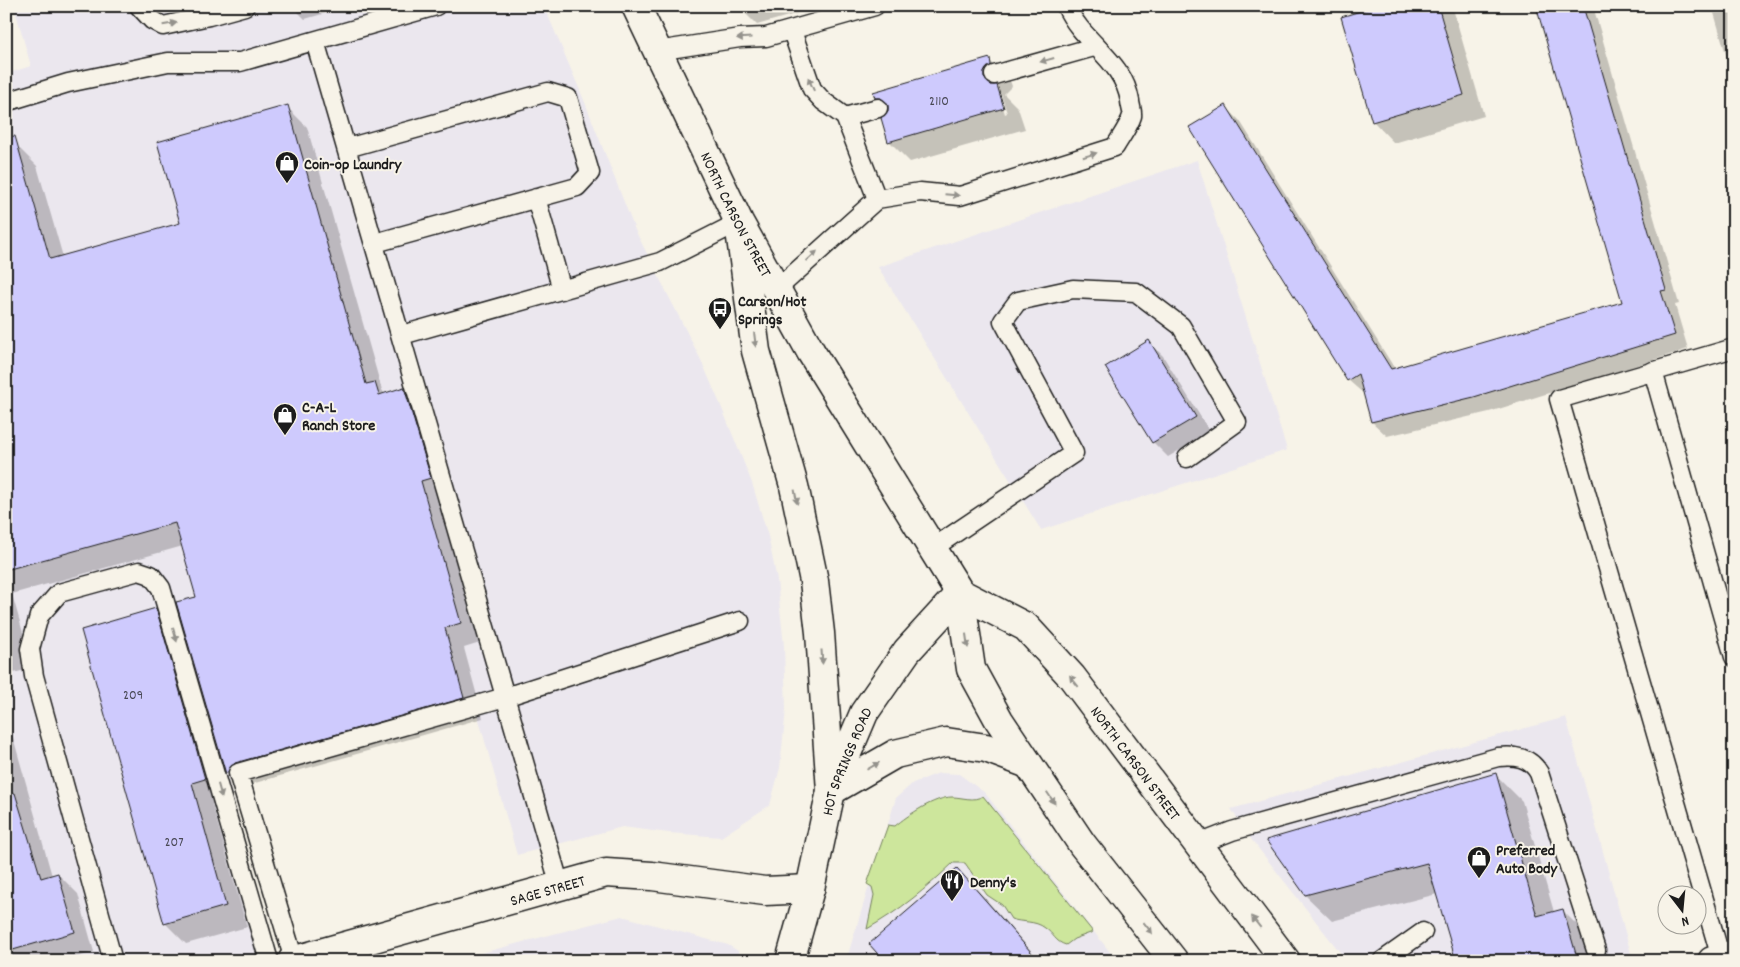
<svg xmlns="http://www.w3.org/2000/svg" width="1740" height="967" font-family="Dekko,sans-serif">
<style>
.built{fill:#ebe7ee}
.green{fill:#cde69c;stroke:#74815c}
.shadow{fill:#0003;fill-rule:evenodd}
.building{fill:#cecafd;stroke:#1c1c1c}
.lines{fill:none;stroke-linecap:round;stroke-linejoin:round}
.lane-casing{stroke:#1c1c1c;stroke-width:21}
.street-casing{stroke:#1c1c1c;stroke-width:31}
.secondary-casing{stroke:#1c1c1c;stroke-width:31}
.primary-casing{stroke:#1c1c1c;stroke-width:31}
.lane{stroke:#f7f3e8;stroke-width:18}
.street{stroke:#f7f3e8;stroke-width:28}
.secondary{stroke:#f7f3e8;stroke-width:28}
.primary{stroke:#f7f3e8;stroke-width:28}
.oneway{fill:#94928c}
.labels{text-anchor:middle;stroke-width:4;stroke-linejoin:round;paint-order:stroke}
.number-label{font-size:14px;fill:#484854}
.poi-label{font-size:16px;font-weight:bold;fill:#1c1c1c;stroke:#f7f3e8;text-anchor:start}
.street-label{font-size:16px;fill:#1c1c1c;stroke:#f7f3e8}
</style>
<rect width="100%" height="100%" fill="#f7f3e8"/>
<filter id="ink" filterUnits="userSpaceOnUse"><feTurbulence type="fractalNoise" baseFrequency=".02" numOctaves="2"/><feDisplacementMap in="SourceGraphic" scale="10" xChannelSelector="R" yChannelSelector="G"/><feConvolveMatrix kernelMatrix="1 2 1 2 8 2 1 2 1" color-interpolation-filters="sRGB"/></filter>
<g filter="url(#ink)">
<path class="built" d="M14,6H544L584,100L635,230L701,360L721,406L752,483L768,536L777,580L784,646L786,709L780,768L770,805L721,837L669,833L622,827L517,855L477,713L229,781L211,716L277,961H6V74L31,66Z
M1197,160L1287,450L1041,530L878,267Z
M1566,717L1633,961H1347L1251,839L1231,809Z
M939,773L959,774L985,793L1117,961H846L896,798L913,783Z
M622,916L728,945L738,951L739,961H451Z"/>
<path class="green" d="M983,796L1093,932L1074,939L1066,945C1055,942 1054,934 1045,928C1035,920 1022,923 1011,919L1002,905L987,895L965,863H953C926,889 899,911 867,929L874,895L872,887L867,884L888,825L895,826C908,815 935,797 952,797C963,797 973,802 983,796Z"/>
<path class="shadow" d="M292,6H350L305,19Z
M738,6H823L757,25Z
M1381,6H1448L1454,12L1484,116L1394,143L1373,121Z
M1537,6H1593L1679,304L1675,305L1688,349L1489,412L1387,436L1372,422L1364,394L1348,380L1225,106L1240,121L1395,369L1623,303Z
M1712,6H1734V82Z
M989,60L1010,81L1012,86L1004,94L1018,108L1025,129L910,162L889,141V110L876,97ZM998,90L1001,94L1007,113L1005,114Z
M287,107L307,127L382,390L385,394L404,389L424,409L440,501L480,643L464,648L483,718L255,783L247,793L227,773L178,603L197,598L183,546L12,594L33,668L6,675V149L17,146L37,166L63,257L181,224Z
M1149,342L1163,356L1210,432L1168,457L1153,442L1107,368Z
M155,610L177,631L226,801L212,804L247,927L186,944L165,923Z
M6,712L52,876L58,874L78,894L94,952L65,961H6Z
M1495,774L1522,801L1554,912L1562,910L1589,937L1596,961H1457L1437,894L1332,921L1305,895Z
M957,869L983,896L1040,961H886Z"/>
<path class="building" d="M1377,6H1438L1464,95L1372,122L1341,17Z
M1536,6H1583L1666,290L1661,291L1675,335L1474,397L1371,422L1358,374L1347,381L1189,127L1226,105L1391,369L1622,302Z
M990,58L991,65L984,72V78L991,85H997L1004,108L888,142L881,118L888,111V105L881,98H875L873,92Z
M288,105L366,384L375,382L379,395L404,387L431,478L421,481L461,623L445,628L464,698L235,763L226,774L176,602L196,597L175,523L6,570V137L15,136L50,259L180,223L157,142Z
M1149,340L1196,417L1152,443L1105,367Z
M156,608L205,779L192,783L226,906L164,924L81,630Z
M1496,773L1537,916L1563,909L1578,961H1456L1427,863L1305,895L1266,840Z
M15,793L41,878L58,873L75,932L6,952V794Z
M957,868L1039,961H884L869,944Z"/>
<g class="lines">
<g class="lane-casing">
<path id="lane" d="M139,6L152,20L163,26L209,16
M201,8L209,16L245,6
M792,31L812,89L823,101L845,117L877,199
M315,41L560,886
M657,51L740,38L766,37L875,6
M994,75L1094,47
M6,102L68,83L168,62H240L436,6
M845,117L878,108
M347,148L548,92L568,98L590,173L577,187L375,243
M536,198L562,290
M777,289L877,199L920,192L960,196L1115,147C1120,138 1129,126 1132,116C1133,112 1130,105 1130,101C1123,59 1083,44 1066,6
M402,335L660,262L739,222
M1653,371L1734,657
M933,548L1074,453L1003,321L1018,301L1073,289L1136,292L1181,326L1237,422L1187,458
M1196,845L1232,831L1498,757C1515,755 1530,757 1539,773L1596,950
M1721,958L1559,399L1734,348
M294,960L238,773L505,697L740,621
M113,961L34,676L30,649L39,616L59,593L139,571L151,575L161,588L269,961
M1382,961L1423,932"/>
</g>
<g class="street-casing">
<g id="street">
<path id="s1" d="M292,961L606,873L652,876L765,891L810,889"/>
<path d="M1712,961L1734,954"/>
</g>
</g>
<g class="secondary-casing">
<g id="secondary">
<path id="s2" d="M790,961L810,889L831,791L864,713L907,651L960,593"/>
</g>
</g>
<g class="primary-casing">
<g id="primary">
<path id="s3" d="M636,6L739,222L811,352L960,593L971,669L999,720L1082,844L1174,961"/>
<path d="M741,238L756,351L794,486L814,581L820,633L831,791L895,754L946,742L986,748L1028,764"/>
<path id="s4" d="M960,593L1026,627L1072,677L1286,961"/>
</g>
</g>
<use href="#lane" class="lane"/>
<use href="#street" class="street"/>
<use href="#secondary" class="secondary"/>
<use href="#primary" class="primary"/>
</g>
<defs><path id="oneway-solid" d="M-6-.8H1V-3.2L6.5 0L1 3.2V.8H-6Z" transform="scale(1.25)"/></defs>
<g class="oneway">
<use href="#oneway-solid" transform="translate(170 24) rotate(-10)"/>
<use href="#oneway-solid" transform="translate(744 38) rotate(177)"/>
<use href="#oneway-solid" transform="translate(1047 60) rotate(164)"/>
<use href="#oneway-solid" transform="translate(811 84) rotate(-114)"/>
<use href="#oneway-solid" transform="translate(1090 155) rotate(-17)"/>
<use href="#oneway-solid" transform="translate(952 195) rotate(5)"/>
<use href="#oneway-solid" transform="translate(812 256) rotate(-43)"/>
<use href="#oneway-solid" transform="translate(755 340) rotate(83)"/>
<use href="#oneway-solid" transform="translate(796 497) rotate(79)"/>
<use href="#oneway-solid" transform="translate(175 635) rotate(74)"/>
<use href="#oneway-solid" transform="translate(967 641) rotate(82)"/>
<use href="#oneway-solid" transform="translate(822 657) rotate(86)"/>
<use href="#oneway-solid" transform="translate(1074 681) rotate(-128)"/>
<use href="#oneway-solid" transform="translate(873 766) rotate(-30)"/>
<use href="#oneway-solid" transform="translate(220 791) rotate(74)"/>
<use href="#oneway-solid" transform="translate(1051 798) rotate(56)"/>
<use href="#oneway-solid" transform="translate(1256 922) rotate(-128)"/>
<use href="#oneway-solid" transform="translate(1148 928) rotate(52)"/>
</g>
</g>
<defs>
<g id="shop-pin" transform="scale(1.25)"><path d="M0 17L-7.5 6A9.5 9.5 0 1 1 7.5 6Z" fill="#1c1c1c" stroke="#f7f3e8"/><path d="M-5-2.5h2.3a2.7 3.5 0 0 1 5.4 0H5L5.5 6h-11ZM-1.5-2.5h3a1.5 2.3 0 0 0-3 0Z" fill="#fff"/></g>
<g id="bus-pin" transform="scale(1.25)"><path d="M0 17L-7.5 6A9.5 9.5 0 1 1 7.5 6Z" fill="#1c1c1c" stroke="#f7f3e8"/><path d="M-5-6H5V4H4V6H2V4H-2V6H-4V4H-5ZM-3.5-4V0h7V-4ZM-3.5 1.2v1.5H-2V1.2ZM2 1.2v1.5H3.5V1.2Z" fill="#fff"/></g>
<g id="restaurant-pin" transform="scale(1.25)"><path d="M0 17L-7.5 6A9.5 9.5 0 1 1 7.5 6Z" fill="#1c1c1c" stroke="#f7f3e8"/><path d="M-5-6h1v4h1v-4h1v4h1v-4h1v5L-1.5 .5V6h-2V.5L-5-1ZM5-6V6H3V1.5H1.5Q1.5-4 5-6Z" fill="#fff"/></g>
</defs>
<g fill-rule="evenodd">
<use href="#shop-pin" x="287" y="163"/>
<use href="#bus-pin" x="720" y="309"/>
<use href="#shop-pin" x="285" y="415"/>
<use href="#shop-pin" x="1479" y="858"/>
<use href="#restaurant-pin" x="952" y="881"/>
</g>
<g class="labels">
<g class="number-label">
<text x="939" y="105">2110</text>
<text x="133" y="699">209</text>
<text x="174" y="846">207</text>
</g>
<g class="poi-label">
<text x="304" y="169">Coin-op Laundry</text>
<text x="738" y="306">Carson/Hot<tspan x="738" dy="18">Springs</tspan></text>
<text x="302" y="412">C-A-L<tspan x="302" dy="18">Ranch Store</tspan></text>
<text x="1496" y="855">Preferred<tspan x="1496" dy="18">Auto Body</tspan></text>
<text x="970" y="887">Denny's</text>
</g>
<g class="street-label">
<text dy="6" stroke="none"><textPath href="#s3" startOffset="231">NORTH CARSON STREET</textPath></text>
<text dy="6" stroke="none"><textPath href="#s2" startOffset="208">HOT SPRINGS ROAD</textPath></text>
<text dy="6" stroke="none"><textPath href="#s4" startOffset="249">NORTH CARSON STREET</textPath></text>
<text dy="6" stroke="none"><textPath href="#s1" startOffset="265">SAGE STREET</textPath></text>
</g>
</g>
<rect width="1740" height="967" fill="none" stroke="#f7f3e8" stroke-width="25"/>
<rect x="12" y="12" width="1715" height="942" fill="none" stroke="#1c1c1c" stroke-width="2" filter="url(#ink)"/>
<g transform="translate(1682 910) rotate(164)"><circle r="24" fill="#f7f3e8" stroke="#9f9d96"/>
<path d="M0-4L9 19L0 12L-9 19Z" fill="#1c1c1c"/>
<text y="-8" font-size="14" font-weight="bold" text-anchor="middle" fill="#1c1c1c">N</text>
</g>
</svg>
